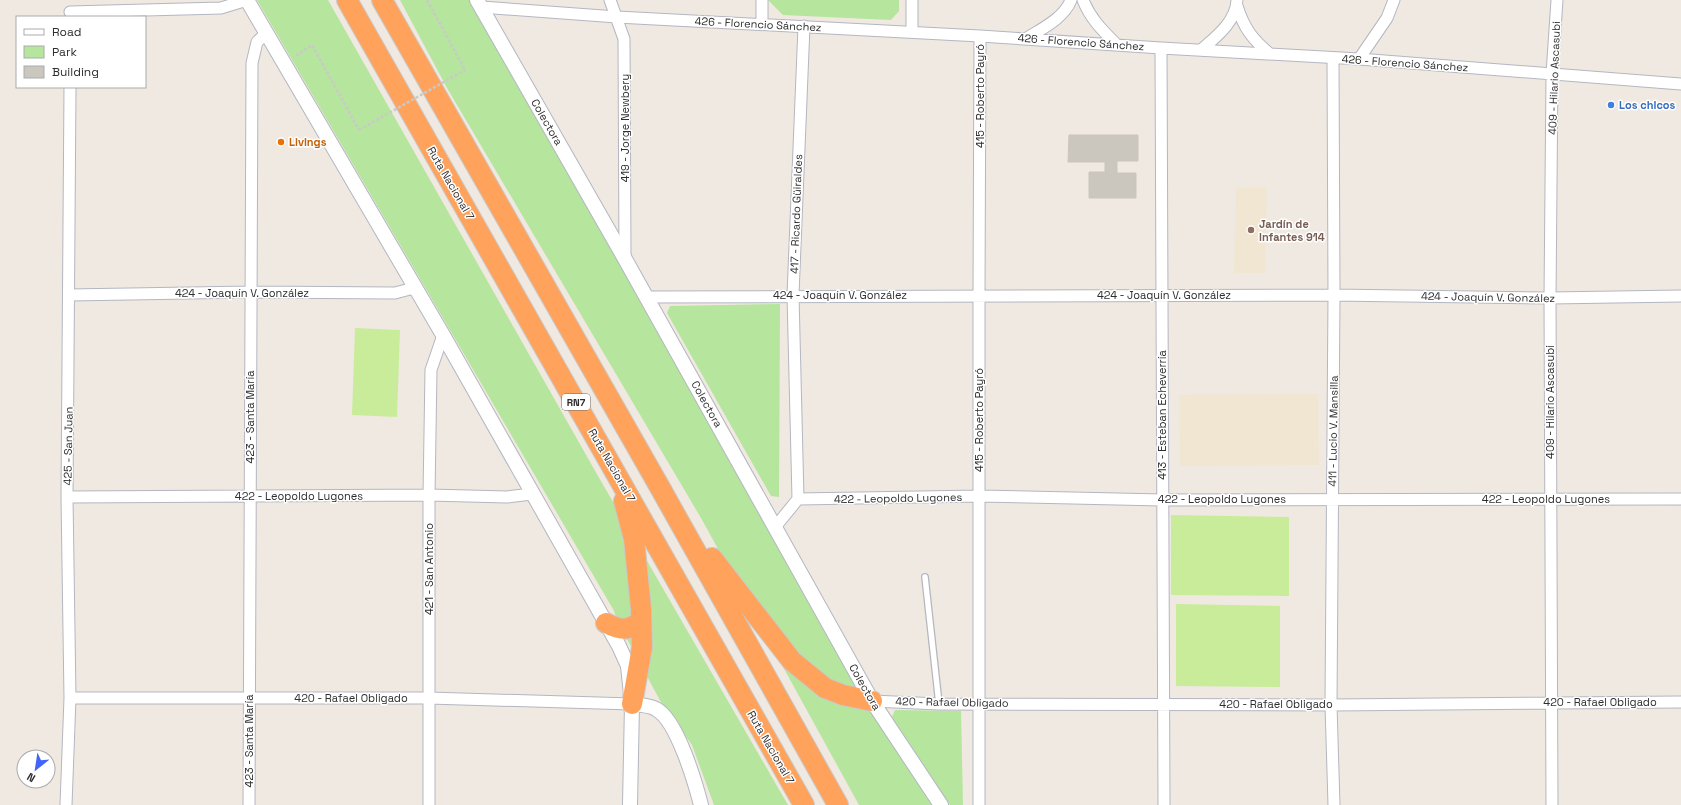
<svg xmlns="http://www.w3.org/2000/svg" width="1681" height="805" font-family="'Space Grotesk',sans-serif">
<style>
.education{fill:#f0e6d1}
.green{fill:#b6e59e}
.pitch{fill:#c9ec9a}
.building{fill:#cbc7bf;stroke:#cbc5ba}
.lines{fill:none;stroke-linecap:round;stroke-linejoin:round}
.service-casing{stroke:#b4b7c1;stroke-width:8}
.minor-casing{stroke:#b4b7c1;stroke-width:13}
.tertiary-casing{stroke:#b4b7c1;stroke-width:16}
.motorway-casing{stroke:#c9c9c9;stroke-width:22}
.path{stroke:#c9c9c9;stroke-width:2.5;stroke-dasharray:3 2;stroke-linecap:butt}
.service{stroke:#fff;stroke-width:5.5}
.minor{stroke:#fff;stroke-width:11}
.tertiary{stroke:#fff;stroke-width:14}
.motorway{stroke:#ffa35c;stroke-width:20}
.path-bridge{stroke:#c9c9c9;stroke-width:2.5;stroke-dasharray:3 2;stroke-linecap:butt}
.shop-dot{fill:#3f7fe0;stroke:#fff;stroke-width:1.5}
.food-dot{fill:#e8710a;stroke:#fff;stroke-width:1.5}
.education-dot{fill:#8d6e63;stroke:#fff;stroke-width:1.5}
.labels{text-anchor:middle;stroke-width:3;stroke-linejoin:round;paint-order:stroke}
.shield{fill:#fff;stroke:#6d6d6d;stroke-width:1}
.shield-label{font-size:10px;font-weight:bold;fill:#2e2e2e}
.street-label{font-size:11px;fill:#2e2e2e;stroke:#fff}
.shop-label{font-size:11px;font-weight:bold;fill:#366cbe;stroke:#fff;text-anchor:start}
.food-label{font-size:11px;font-weight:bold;fill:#c56008;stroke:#fff;text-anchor:start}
.education-label{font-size:11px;font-weight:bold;fill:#785e54;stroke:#fff;text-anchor:start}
</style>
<rect width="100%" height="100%" fill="#efe9e1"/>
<path class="education" d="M1236,188H1267L1265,273H1234Z
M1318,394L1319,465L1180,466L1179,395Z"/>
<path class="green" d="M257,0H328L598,476L788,805H714L692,745L663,706L620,626L613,609Z
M400,0H476L934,805H859L701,518L447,88Z
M768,0H899V11L891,20L783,15Z
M780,304L779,497L771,496L667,313L670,306Z
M895,710L961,711L963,805H950L892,717Z"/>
<path class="pitch" d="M355,328L400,330L397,417L352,415Z
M1171,515L1289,517V596L1171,595Z
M1176,604L1280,606V687L1176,686Z"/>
<path class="building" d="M1069,135H1138V161H1117V173H1136V198H1089V172H1105V162H1068Z"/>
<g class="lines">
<g class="service-casing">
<path id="service" d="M925,577L939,704"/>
</g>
<g class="minor-casing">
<path id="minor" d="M610,0L624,39L625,259
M762,0V23
M1083,0C1090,18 1102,30 1116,44
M1237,6C1244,28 1252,39 1270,54
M481,7L617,17L980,36L1161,48L1359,59L1681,84
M70,12L221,8L247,0
M912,32V0
M1027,38C1043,28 1064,18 1071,0
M1161,48L1164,805
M1201,50C1216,37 1236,22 1237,0
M1333,58L1334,295L1331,705L1334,805
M1359,59L1387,18L1394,0
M69,295L250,292L395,293L414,288
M647,297L1334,295L1550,298L1681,296
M67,497L429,495L507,497L531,494
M798,499L793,295L804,26
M776,526L798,499L979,496L1162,500L1681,499
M70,698H429L632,704
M872,701L939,704L1331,705L1681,702
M66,805L70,698L67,497L70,87
M249,805L252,63L257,42L266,33
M429,805V495L431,370L443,335
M979,805V295L980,36
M1552,805L1550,298L1552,74L1557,0"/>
</g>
<g class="tertiary-casing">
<path id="tertiary" d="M247,0L443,335L619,646L628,666L632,704L630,805
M477,0L625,259L872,701L941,805
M632,704C639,705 650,705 656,709C677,720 695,782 701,805"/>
</g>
<g class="motorway-casing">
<path id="motorway" d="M347,0L804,805
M382,0L658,484L838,805
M624,501L634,539L641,609L642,647L632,704
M712,558L792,661L825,688L843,695L872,701
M606,623C621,631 628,631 641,621"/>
</g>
<path class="path" d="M427,0L465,70
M296,56L312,45L359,130"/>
<use href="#service" class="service"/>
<use href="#minor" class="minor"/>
<use href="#tertiary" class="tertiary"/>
<use href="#motorway" class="motorway"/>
<path class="path-bridge" d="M359,130L465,70"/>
</g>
<circle class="shop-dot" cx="1611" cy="105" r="4"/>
<circle class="food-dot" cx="281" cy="142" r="4"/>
<circle class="education-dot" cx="1251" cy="230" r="4"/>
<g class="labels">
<rect class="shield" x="562" y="394" width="28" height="16" rx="3"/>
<g class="shield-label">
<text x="576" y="406">RN7</text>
</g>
<g class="street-label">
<text transform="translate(758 24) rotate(3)" y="4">426 - Florencio Sánchez</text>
<text transform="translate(1081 42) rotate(4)" y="4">426 - Florencio Sánchez</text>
<text transform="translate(1405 63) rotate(4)" y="4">426 - Florencio Sánchez</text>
<text transform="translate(1554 78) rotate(-88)" y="4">409 - Hilario Ascasubi</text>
<text transform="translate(980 96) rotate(-90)" y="4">415 - Roberto Payró</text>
<text transform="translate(547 122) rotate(60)" y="4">Colectora</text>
<text transform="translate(625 128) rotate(-90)" y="4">419 - Jorge Newbery</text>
<text transform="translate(451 183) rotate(60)" y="4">Ruta Nacional 7</text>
<text transform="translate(796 214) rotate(-88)" y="4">417 - Ricardo Güiraldes</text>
<text x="242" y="297">424 - Joaquín V. González</text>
<text x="840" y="299">424 - Joaquín V. González</text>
<text x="1164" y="299">424 - Joaquín V. González</text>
<text transform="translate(1488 297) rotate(1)" y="4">424 - Joaquín V. González</text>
<text transform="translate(1550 402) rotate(-90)" y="4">409 - Hilario Ascasubi</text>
<text transform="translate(707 404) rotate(61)" y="4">Colectora</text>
<text transform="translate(1162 415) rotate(-90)" y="4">413 - Esteban Echeverría</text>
<text transform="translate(250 417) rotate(-90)" y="4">423 - Santa María</text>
<text transform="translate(979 420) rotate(-90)" y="4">415 - Roberto Payró</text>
<text transform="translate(1333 431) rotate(-89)" y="4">411 - Lucio V. Mansilla</text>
<text transform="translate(68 446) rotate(-89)" y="4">425 - San Juan</text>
<text transform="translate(612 465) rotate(60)" y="4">Ruta Nacional 7</text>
<text x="299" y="500">422 - Leopoldo Lugones</text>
<text transform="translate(898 498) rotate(-1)" y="4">422 - Leopoldo Lugones</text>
<text x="1222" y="503">422 - Leopoldo Lugones</text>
<text x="1546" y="503">422 - Leopoldo Lugones</text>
<text transform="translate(429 569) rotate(-90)" y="4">421 - San Antonio</text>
<text transform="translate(865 687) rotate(60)" y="4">Colectora</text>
<text x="351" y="702">420 - Rafael Obligado</text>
<text transform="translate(952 702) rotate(1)" y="4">420 - Rafael Obligado</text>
<text x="1600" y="706">420 - Rafael Obligado</text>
<text x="1276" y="708">420 - Rafael Obligado</text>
<text transform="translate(249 741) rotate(-90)" y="4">423 - Santa María</text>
<text transform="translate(771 747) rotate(60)" y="4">Ruta Nacional 7</text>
</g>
<g class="shop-label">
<text x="1619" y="109">Los chicos</text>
</g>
<g class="food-label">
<text x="289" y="146">Livings</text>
</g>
<g class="education-label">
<text x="1259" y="228">Jardín de<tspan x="1259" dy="13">Infantes 914</tspan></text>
</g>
</g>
<rect x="16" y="16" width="130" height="72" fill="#ffffff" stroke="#ababab"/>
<rect x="24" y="29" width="20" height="6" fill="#ffffff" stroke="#ababab"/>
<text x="52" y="36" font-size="12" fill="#2e2e2e">Road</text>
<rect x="24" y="46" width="20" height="12" fill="#b6e59e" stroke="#ababab"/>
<text x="52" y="56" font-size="12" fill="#2e2e2e">Park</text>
<rect x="24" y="66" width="20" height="12" fill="#cbc7bf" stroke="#ababab"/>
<text x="52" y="76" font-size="12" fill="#2e2e2e">Building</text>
<g transform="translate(36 769) rotate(210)"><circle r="19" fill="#ffffff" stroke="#ababab"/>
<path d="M0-3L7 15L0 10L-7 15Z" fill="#4264fb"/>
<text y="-6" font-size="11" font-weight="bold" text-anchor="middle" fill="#2e2e2e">N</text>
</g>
</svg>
